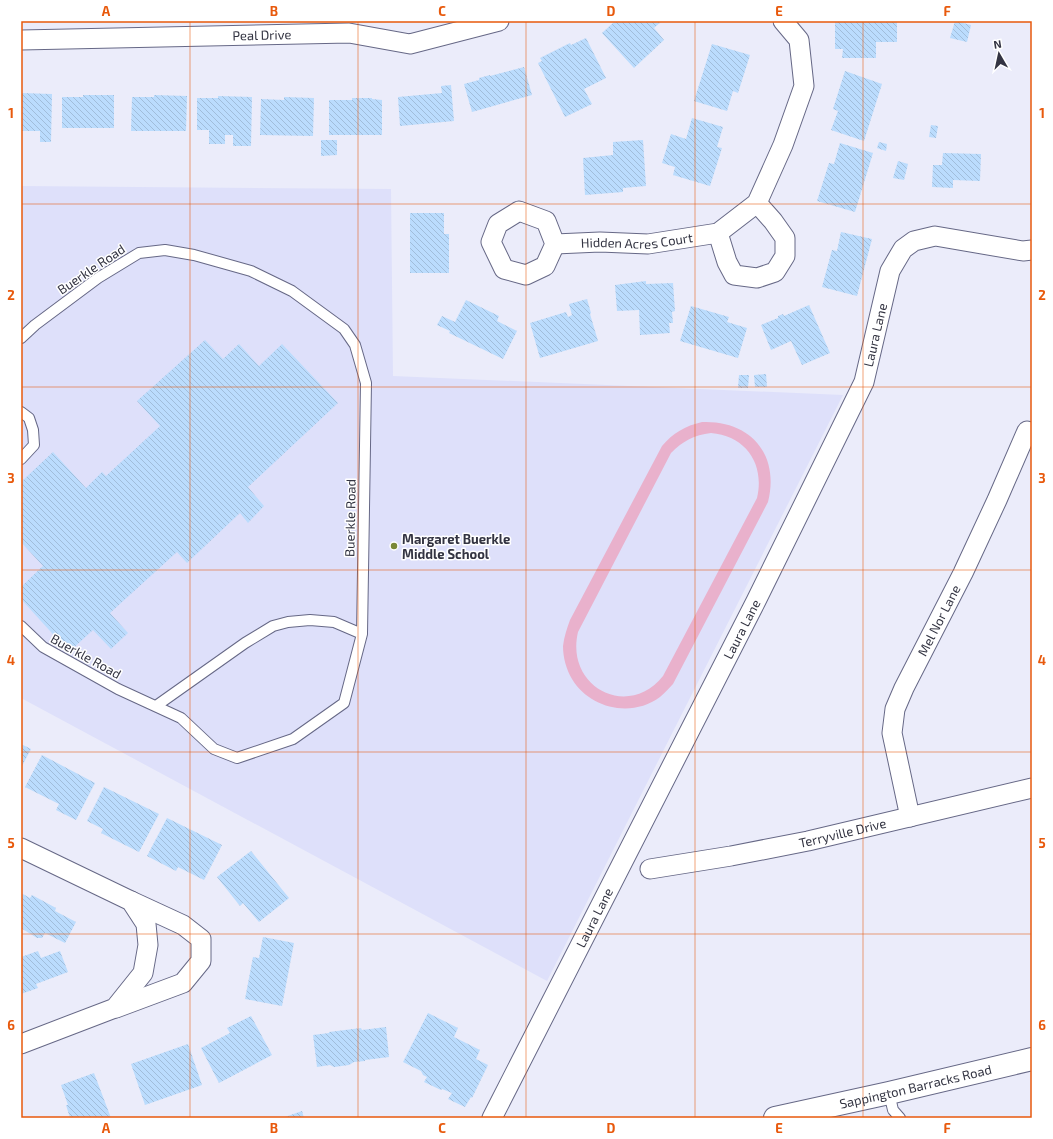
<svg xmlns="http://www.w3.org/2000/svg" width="1053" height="1139" font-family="'Exo 2',sans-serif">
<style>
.built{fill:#dee0fa}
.green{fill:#e9b1cc;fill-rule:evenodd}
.building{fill:url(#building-back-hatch)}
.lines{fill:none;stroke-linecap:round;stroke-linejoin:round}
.service-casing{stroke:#666886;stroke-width:12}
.minor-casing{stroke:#666886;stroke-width:21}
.tertiary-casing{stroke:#666886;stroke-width:24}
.service{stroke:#fff;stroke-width:10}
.minor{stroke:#fff;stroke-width:19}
.tertiary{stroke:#fff;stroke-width:22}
.grid{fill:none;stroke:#e8590c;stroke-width:1;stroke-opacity:0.55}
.poi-dot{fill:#7a8836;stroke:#fff;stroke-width:1.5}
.labels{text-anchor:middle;stroke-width:3;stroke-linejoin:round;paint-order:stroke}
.street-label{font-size:13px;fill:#333442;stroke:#fff}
.poi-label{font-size:13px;font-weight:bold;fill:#333442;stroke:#fff;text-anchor:start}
.neatline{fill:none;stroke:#e8590c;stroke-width:1.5}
.grid-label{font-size:13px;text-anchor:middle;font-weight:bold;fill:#e8590c}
</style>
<defs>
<pattern id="building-back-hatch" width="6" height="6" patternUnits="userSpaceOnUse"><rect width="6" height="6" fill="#bbdcfd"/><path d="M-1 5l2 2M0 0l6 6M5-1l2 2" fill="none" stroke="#a1bdda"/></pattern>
</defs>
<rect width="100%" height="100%" fill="#ebecfa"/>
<path class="built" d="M21,186L391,189L393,376L843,395L547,981L21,698Z"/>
<path class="green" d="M702,422C750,420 780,454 768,502L673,684C669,688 665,693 660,697C632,718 590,709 572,679C566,669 563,657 563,646C564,637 567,628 570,620L662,446C673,433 685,426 702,422ZM711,433C746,436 765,464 757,498L663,676C628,720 565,687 578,632L671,453C683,441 694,435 711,433Z"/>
<path class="building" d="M615,21H662L654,28L664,40L634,68L602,33Z
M835,21H897V42H876V58H842L843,49H835Z
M955,21L971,25L967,42L950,38Z
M586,38L606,78L584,89L592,104L565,117L538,63L542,61L540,58L570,43L571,45Z
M712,44L750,55L738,93L733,91L727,111L694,101Z
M524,67L532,95L472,112L464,84L479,80V78L490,75V76Z
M845,71L882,84L864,141L831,130L838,111L833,109Z
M451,85L454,121L400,126L398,97L442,93L441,86Z
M21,93L52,94L51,142H40V131H21Z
M83,95H114V128H62V97H83Z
M154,95L187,96L186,131H131L132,97H154Z
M218,96L252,97L251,146H233V135H225V144H209V130H197V98H218Z
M284,97L314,98L313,136L260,135L261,99L284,100Z
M352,98H372V99L382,100V135H329V100H352Z
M692,118L723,127L717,147L722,148L710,186L673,175L675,167L662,163L671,134L686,139Z
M931,125L938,126L936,138L929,137Z
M321,140H337V155L321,156Z
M643,140L646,186L623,188V192L585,195L583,158L613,155V142Z
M879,142L887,144L886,151L877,148Z
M840,143L873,153L855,212L817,201L829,163L834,164Z
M943,153L981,154L980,181L953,180V188L932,187L933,165H942Z
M898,161L908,164L904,180L893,178Z
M410,213H444V234H449V273H410Z
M841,232L872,239L857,296L822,287L832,250L837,251Z
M646,281V284L673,283L675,311L672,312L673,323H669L670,333L640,335L639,310L617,311L615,285Z
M587,299L591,313L590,314L598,341L540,358L530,323L566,312L568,317L572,315L569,304Z
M466,300L499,316L497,321L517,331L503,359L449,333L450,331L437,325L442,316L455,322Z
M809,305L830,353L802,365L791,341L771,350L761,325L778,318V316L783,314L784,316Z
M691,306L729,317L727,322L747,328L738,358L680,341Z
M205,340L223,359L239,344L259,366L282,344L338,403L248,487L264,506L248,523L240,513L187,563L177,552L110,613L128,633L111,649L93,630L69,652L21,599V587L43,566L21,542V482L53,452L86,488L102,472L106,476L160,426L137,401Z
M766,374L767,387H755L754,375Z
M739,375H749L748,388H738Z
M21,744L31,749L21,768Z
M42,755L95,783L76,820L56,810L59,804L25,787Z
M104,787L159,814L139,852L101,833L103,829L87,821Z
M167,818L222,845L204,880L178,867L176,871L147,856Z
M251,851L289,898L259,922L243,903L240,906L217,877Z
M21,893L30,898L32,895L56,908L55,911L76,922L65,943L45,933L42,938H37L21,928Z
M263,937L294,943L282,1006L245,999L253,957L259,958Z
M38,951L41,958L60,951L68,972L36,984L38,988L21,994V957Z
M428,1013L458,1028L454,1037L480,1050L476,1059L488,1065L472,1098L471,1097L465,1107L448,1099L452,1093L442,1089L441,1090L424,1082L427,1077L423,1075L421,1071L403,1062Z
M251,1016L272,1055L219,1083L201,1048L230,1033L227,1028Z
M386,1027L389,1057L365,1060V1061L354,1062L349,1065L334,1067L330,1065L317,1067L313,1035L329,1033V1032L361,1028L362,1030Z
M188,1044L202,1085L145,1105L131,1064Z
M94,1073L111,1118H70L66,1105H68L61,1085Z
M302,1111L304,1118H282Z"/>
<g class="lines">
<g class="service-casing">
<path id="service" d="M21,338L35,325L98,278L139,253L165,250L194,255L251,271L292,291L344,329L355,345L366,383L362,634L344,703L293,739L237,758L214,749L181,718L118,689L43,647L21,626
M21,412L29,418L33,430L34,445L21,459
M156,706L245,643L273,626L288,622L310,620L334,622L362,634
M889,1093L893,1110L900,1118"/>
</g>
<g class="minor-casing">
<g id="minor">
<path id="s1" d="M21,40L349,33L410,44L499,21"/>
<path d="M519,211L546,221L555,244L545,266L526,275L504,269L491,242L498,224Z"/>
<path d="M718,233L727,262L734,275L757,278L775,272L785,256V238L773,221L757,203"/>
<path id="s2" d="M555,244L600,242L648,244L718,233L757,203L783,145L804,86L799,40L783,21"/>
<path id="s3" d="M910,817L892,733L895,709L904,688L963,573L997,500L1027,431"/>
<path d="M21,848L131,901L146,924L148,945L143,973L115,1008L21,1044"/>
<path id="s4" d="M650,869L731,856L808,841L1032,788"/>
<path d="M116,1008L183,983L201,961V939L183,925L131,901"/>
<path id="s5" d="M492,1118L756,601L864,382L890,271L903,249L914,241L935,236L1023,251L1032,250"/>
</g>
</g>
<g class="tertiary-casing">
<g id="tertiary">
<path id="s6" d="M775,1118L889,1093L1032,1059"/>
</g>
</g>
<use href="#service" class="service"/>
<use href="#minor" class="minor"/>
<use href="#tertiary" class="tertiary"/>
</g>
<path class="grid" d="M190,21V1118M358,21V1118M526,21V1118M695,21V1118M863,21V1118M21,204H1032M21,387H1032M21,570H1032M21,752H1032M21,934H1032"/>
<circle class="poi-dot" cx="394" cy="546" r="4"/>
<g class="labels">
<g class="street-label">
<text dy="5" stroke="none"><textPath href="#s1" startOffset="241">Peal Drive</textPath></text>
<text dy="5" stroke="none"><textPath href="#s2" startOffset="82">Hidden Acres Court</textPath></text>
<text transform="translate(91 269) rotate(-34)" y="5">Buerkle Road</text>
<text dy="5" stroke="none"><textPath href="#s5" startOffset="873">Laura Lane</textPath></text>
<text transform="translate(350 518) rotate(-89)" y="5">Buerkle Road</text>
<text dy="5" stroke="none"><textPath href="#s3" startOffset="209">Mel Nor Lane</textPath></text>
<text dy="5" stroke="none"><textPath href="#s5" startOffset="549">Laura Lane</textPath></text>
<text transform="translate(86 656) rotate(29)" y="5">Buerkle Road</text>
<text dy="5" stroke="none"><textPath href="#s4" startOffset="196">Terryville Drive</textPath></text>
<text dy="5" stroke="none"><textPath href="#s5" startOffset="225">Laura Lane</textPath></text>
<text dy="5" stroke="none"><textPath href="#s6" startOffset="144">Sappington Barracks Road</textPath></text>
</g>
<g class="poi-label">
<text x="402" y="544">Margaret Buerkle<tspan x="402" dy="15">Middle School</tspan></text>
</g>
</g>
<rect width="1053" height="1139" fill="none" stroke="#ffffff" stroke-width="44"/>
<g transform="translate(999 54) rotate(351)" stroke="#ffffff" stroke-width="3" paint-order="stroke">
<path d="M0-3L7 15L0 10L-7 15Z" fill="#333442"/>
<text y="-6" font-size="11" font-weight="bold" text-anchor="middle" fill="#333442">N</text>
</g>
<rect x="22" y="22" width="1009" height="1095" class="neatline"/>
<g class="grid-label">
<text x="106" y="16">A</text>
<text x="274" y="16">B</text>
<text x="442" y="16">C</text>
<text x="611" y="16">D</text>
<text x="779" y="16">E</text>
<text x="947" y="16">F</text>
<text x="11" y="118">1</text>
<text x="1042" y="118">1</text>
<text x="11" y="300">2</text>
<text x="1042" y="300">2</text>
<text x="11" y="483">3</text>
<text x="1042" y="483">3</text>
<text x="11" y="665">4</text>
<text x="1042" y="665">4</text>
<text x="11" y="848">5</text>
<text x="1042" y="848">5</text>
<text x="11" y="1030">6</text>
<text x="1042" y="1030">6</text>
<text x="106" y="1133">A</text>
<text x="274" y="1133">B</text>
<text x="442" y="1133">C</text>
<text x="611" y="1133">D</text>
<text x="779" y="1133">E</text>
<text x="947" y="1133">F</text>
</g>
</svg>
